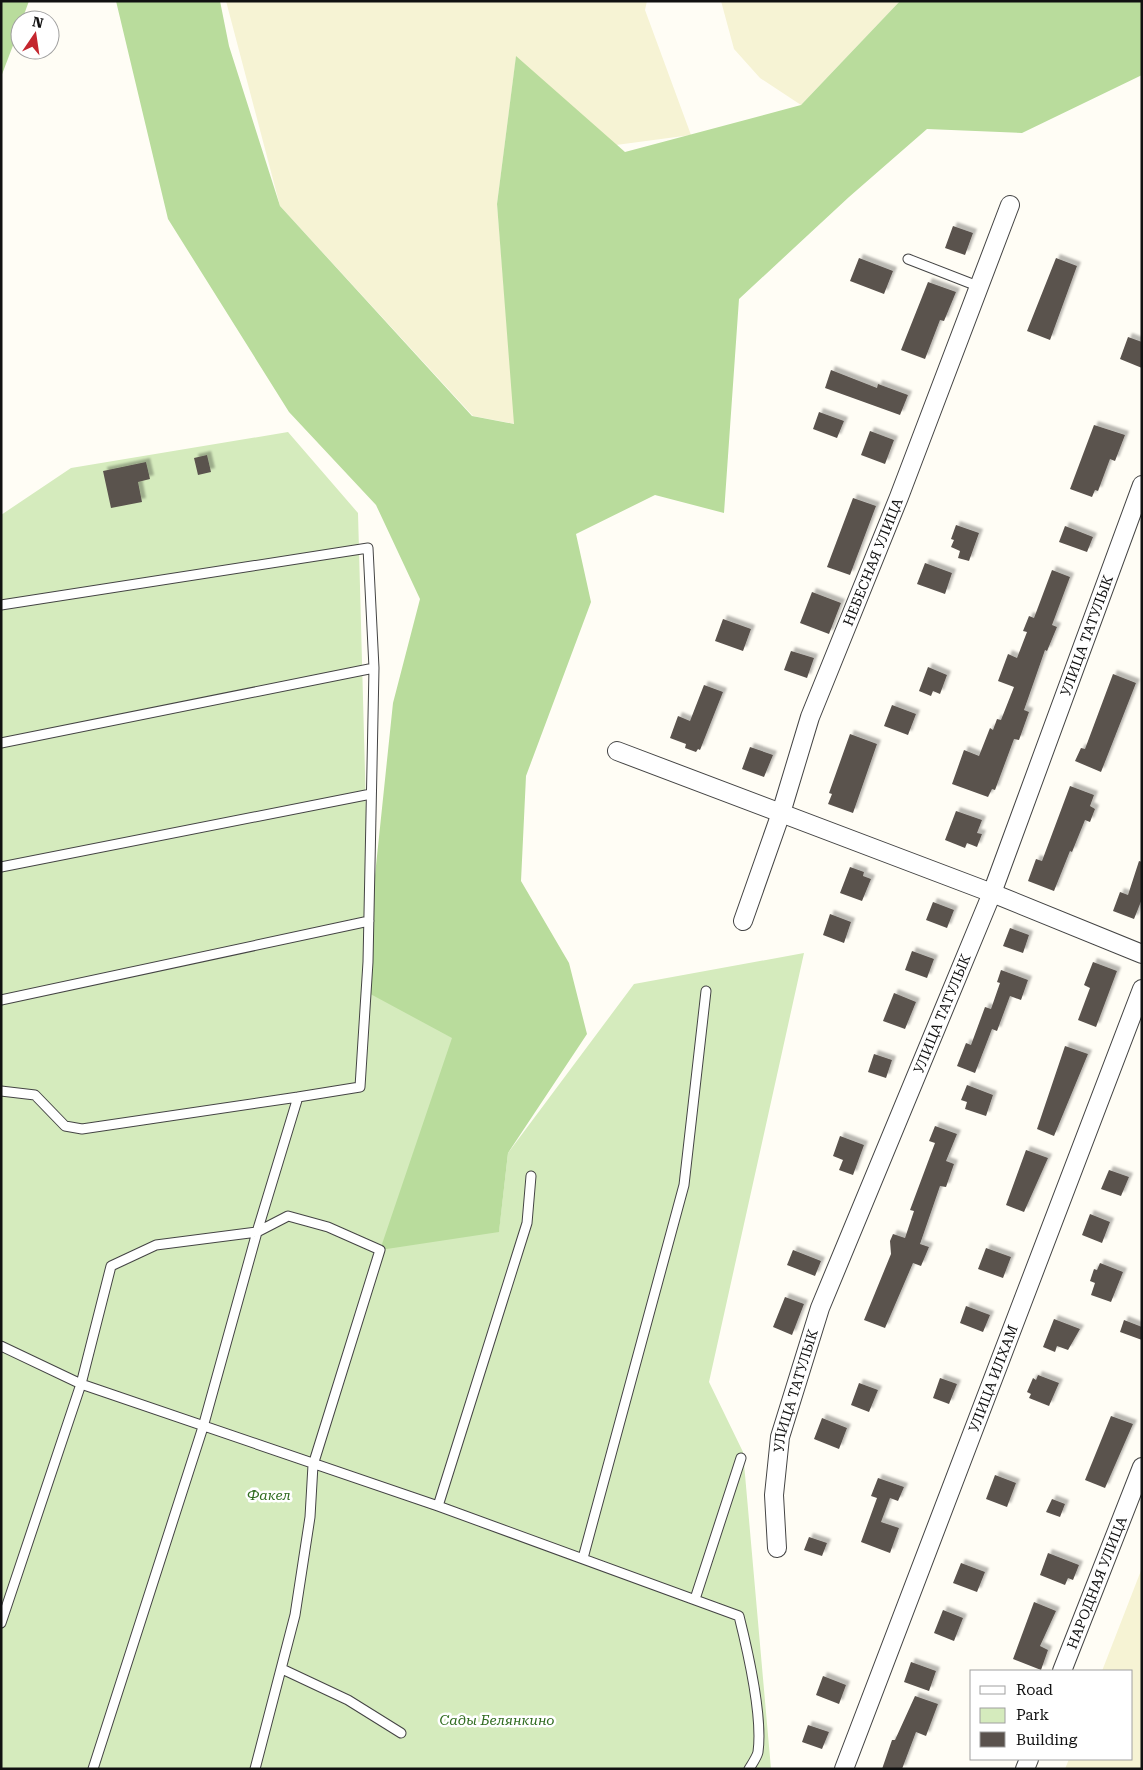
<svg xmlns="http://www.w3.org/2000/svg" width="1143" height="1770" font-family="'Roboto Serif',serif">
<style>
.farmland{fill:#f6f3d4}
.green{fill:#d5ebbd}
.forest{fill:#b9dc9c}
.building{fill:#5a524d;filter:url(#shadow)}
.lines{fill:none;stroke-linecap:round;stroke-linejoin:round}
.service-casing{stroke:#444;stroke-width:11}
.minor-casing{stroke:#444;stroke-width:20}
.service{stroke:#fff;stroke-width:9}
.minor{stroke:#fff;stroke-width:18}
.labels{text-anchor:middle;stroke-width:5;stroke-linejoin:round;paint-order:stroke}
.street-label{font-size:14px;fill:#111;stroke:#fff}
.park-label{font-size:14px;font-style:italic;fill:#2f6b1f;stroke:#fff}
</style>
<defs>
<filter id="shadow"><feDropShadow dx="4" dy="-4" stdDeviation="1" flood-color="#0004"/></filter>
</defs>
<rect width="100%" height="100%" fill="#fffdf5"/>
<path class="farmland" d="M226,1H647L645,10L691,135L616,145L516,57L497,204L515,424L473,416L280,206Z
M721,1H900L801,105L760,78L734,49Z
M1142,1568V1769H1065L1069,1759H1132V1671H1102Z"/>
<path class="green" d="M288,432L358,513L369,921L461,1042L499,1231L508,1153L634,984L804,953L709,1382L743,1452L771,1769H1V515L71,468Z"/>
<path class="forest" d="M1,1H29L22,20H20V27L1,77Z
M116,1H220L229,46L280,206L472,416L514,424L497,204L516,56L625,152L801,105L900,1H1142V75L1022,133L927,129L849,197L739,299L724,513L655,495L576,534L591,602L526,776L521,881L569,963L587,1034L508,1153L499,1232L380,1250L452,1038L363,990L393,703L420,599L376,505L289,412L168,219Z"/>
<path class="building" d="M953,226L973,233L965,255L945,248Z
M859,258L893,271L884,294L850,281Z
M1056,258L1077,266L1050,340L1027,331Z
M928,282L956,292L944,321L940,320L925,359L901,350Z
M1128,337L1142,342V368L1120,359Z
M831,370L877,388L878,384L908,395L900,415L825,388Z
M819,412L844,421L837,438L813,429Z
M1094,425L1125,435L1115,461L1110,459L1098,491L1095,490L1092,497L1070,489Z
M870,431L894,440L885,464L861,455Z
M207,455L211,472L198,475L194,458Z
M146,462L150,479L138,482L142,502L111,508L103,471Z
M853,498L876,506L850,575L827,567Z
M956,525L979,533L969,561L958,558L960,551L951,547L954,540L951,539Z
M1065,526L1093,537L1087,552L1059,542Z
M925,563L952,573L945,594L917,584Z
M1052,570L1070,577L1052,625L1057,627L1047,651L1045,650L1024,710L1029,712L1019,740L1014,739L995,790L992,789L988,797L952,784L964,750L979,756L990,728L993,730L997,719L1001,720L1014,687L998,681L1008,654L1017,658L1027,632L1023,631L1029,616L1034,618Z
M812,592L841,603L829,634L800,623Z
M723,619L751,629L743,651L715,641Z
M791,651L814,658L807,678L784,670Z
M928,667L947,675L940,694L933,691L931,696L919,691Z
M1113,674L1136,683L1101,772L1075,761L1081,748L1085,749Z
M704,685L723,692L700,750L698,749L696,752L685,748L686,744L670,738L678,716L690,721Z
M892,705L916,714L908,735L884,726Z
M850,734L877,744L853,813L828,804L832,794L829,793Z
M750,747L773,755L764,777L742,769Z
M1070,786L1094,795L1090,806L1095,809L1090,822L1085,820L1072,852L1070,851L1054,891L1028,881L1036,859L1042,861Z
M956,811L982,820L977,833L982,834L977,847L967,843L965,848L945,840Z
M1139,861L1142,862V899L1134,919L1113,911L1120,892L1128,895Z
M850,867L864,872L863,876L871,879L862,901L840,893Z
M933,902L954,910L947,928L926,920Z
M830,914L851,922L844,943L823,935Z
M1010,928L1029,935L1023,953L1003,946Z
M912,951L934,959L927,978L905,970Z
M1093,962L1117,971L1096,1027L1078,1020L1090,988L1084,985Z
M1001,970L1028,980L1021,1000L1010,996L997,1031L992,1029L975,1073L957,1066L966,1043L971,1045L985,1007L991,1009L1000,983L997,982Z
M894,993L916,1002L905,1029L883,1021Z
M1065,1046L1088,1054L1054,1136L1037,1129Z
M874,1054L892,1060L886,1078L868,1072Z
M967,1085L993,1095L986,1116L965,1109L967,1102L961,1100Z
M935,1126L957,1134L946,1161L954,1164L946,1187L940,1186L920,1244L929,1247L921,1266L913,1263L885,1328L864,1320L891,1254L890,1241L893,1234L905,1238L914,1211L910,1210L935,1143L929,1141Z
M840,1136L864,1145L853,1175L839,1170L843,1160L833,1156Z
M1026,1150L1048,1158L1024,1212L1006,1205Z
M1109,1170L1129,1177L1121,1196L1101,1189Z
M1090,1214L1110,1222L1102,1243L1082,1235Z
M986,1248L1011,1257L1003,1278L978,1269Z
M793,1250L821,1261L815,1276L787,1265Z
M1100,1263L1123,1272L1111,1302L1091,1295L1095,1283L1090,1281L1094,1269L1097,1270Z
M785,1297L804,1304L792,1335L773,1327Z
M966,1306L990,1315L983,1332L960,1323Z
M1054,1319L1080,1329L1068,1350L1057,1346L1055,1352L1043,1347Z
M1124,1320L1142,1327V1340L1120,1332Z
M1038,1375L1059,1383L1049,1406L1029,1398L1031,1394L1027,1392L1033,1378L1036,1380Z
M940,1378L957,1384L949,1404L933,1398Z
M859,1383L878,1390L869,1412L851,1405Z
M1111,1416L1133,1424L1105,1488L1085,1480Z
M822,1418L847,1428L839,1449L814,1439Z
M995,1475L1016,1483L1007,1507L986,1499Z
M878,1478L904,1487L898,1501L890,1498L881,1522L899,1528L890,1553L861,1542L877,1498L871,1496Z
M1052,1499L1065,1504L1060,1517L1046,1512Z
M809,1537L827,1543L822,1556L804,1550Z
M1048,1553L1079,1565L1073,1580L1068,1578L1065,1585L1040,1575Z
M961,1563L985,1572L977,1592L953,1583Z
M1034,1602L1056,1611L1040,1646L1048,1650L1041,1670L1013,1659Z
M943,1610L963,1618L954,1641L934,1633Z
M911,1662L936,1671L929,1691L904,1682Z
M823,1676L846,1685L839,1704L816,1695Z
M915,1696L938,1704L926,1736L916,1732L902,1769H882L892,1740H895Z
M808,1725L829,1732L822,1749L802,1742Z"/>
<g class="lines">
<g class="service-casing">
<path id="service" d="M908,259L980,287
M1,605L368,548L374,668L368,962L360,1087L298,1097L257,1232L156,1245L111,1266L81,1384L1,1623
M1,743L374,668
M1,867L371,794
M1,1000L369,921
M1,1091L35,1095L65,1126L82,1129L298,1097
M1,1346L81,1384L438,1506L739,1616C748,1652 763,1716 758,1752C757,1757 752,1764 749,1769
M438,1506L527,1223L531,1176
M583,1558L684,1185L706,991
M695,1599L741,1458
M282,1669L348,1700L401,1733
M93,1769L203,1427L257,1232L288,1216L328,1227L380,1250L313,1465L310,1517L295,1615L255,1769"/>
</g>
<g class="minor-casing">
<g id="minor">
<path d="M617,751L992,893L1142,954"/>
<path id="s1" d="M743,921L781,813L810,717L899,497L1010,205"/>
<path id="s2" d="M777,1548L774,1495L780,1437L820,1308L992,893L1142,485"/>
<path id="s3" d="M1062,1671L1142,1467"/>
<path id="s4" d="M844,1769L1142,989"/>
<path d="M1025,1769L1029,1759"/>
</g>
</g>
<use href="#service" class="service"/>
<use href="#minor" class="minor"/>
</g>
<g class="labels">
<g class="street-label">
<text dy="5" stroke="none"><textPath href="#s1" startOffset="382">НЕБЕСНАЯ УЛИЦА</textPath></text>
<text dy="5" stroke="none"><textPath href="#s2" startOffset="970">УЛИЦА ТАТУЛЫК</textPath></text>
<text dy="5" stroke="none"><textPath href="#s2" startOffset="565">УЛИЦА ТАТУЛЫК</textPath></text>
<text dy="5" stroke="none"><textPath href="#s4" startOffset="418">УЛИЦА ИЛХАМ</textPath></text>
<text dy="5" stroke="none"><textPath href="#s2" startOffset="160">УЛИЦА ТАТУЛЫК</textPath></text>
<text dy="5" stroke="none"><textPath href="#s3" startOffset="95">НАРОДНАЯ УЛИЦА</textPath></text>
</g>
<g class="park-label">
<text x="269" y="1500">Факел</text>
<text x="497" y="1725">Сады Белянкино</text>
</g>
</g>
<rect width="1143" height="1770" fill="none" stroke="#111111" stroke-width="5"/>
<rect x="970" y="1670" width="162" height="90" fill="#ffffff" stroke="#a0a0a0"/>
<rect x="980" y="1686" width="25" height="8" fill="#ffffff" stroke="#a0a0a0"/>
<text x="1016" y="1695" font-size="15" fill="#111111">Road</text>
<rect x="980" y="1708" width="25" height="15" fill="#d5ebbd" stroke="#a0a0a0"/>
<text x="1016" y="1720" font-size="15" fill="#111111">Park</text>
<rect x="980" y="1732" width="25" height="15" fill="#5a524d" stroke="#a0a0a0"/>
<text x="1016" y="1745" font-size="15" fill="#111111">Building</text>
<g transform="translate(35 35) rotate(13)"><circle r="24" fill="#ffffff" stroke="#a0a0a0"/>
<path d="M0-4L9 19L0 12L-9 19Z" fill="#c4262e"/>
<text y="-8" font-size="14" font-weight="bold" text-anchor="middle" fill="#111111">N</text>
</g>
</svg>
